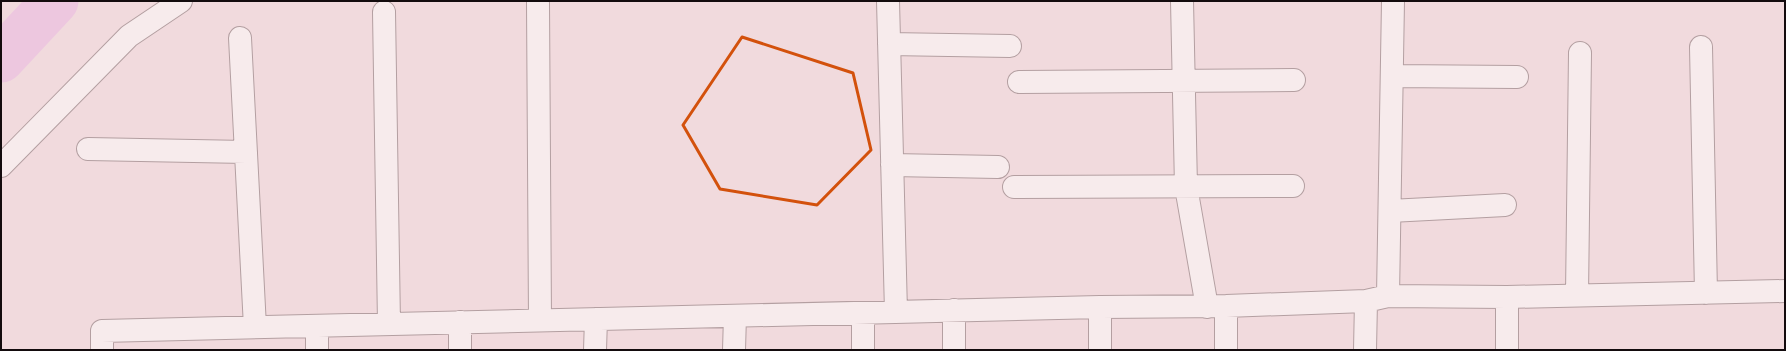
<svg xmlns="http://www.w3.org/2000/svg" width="1786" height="351" font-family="'Varela Round',sans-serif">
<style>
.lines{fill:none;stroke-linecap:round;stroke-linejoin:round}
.river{stroke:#e8b0e3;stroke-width:47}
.minor-casing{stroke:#6a575a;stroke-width:24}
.minor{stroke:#fff;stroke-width:22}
.marked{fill:none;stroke:#d3510c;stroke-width:3;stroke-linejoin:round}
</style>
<rect width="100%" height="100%" fill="#f1dadd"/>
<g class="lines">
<path class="river" d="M1,59L55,1"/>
<g class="minor-casing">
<path id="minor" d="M888,1L896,312
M1182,1L1186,187L1207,307
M538,3L540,320
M384,12L389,324
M240,38L255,327
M889,44L1010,46
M1701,47L1706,293
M1392,76L1517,77
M1019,82L1294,80
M88,149L246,152
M892,165L998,167
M1,166L129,36L181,1
M1014,187L1293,186
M1390,211L1505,205
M1577,295L1580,53
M1388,296L1393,1
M1226,306V350
M863,313V350
M317,326V350
M102,350V331L1100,307L1226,306L1366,301L1388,296L1507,297L1785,291
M460,350V322
M595,350L596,319
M734,350L735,316
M954,350V310
M1100,350V307
M1365,350L1366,301
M1507,350V297"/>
</g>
<use href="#minor" class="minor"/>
</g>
<path d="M0 0H1786V351H0ZM742,37L853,73L871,150L817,205L720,189L683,125Z" fill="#f1dadd" fill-opacity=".55" fill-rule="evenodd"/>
<path class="marked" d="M742,37L853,73L871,150L817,205L720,189L683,125Z"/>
<rect width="1786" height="351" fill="none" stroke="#130b0d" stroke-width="4"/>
</svg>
